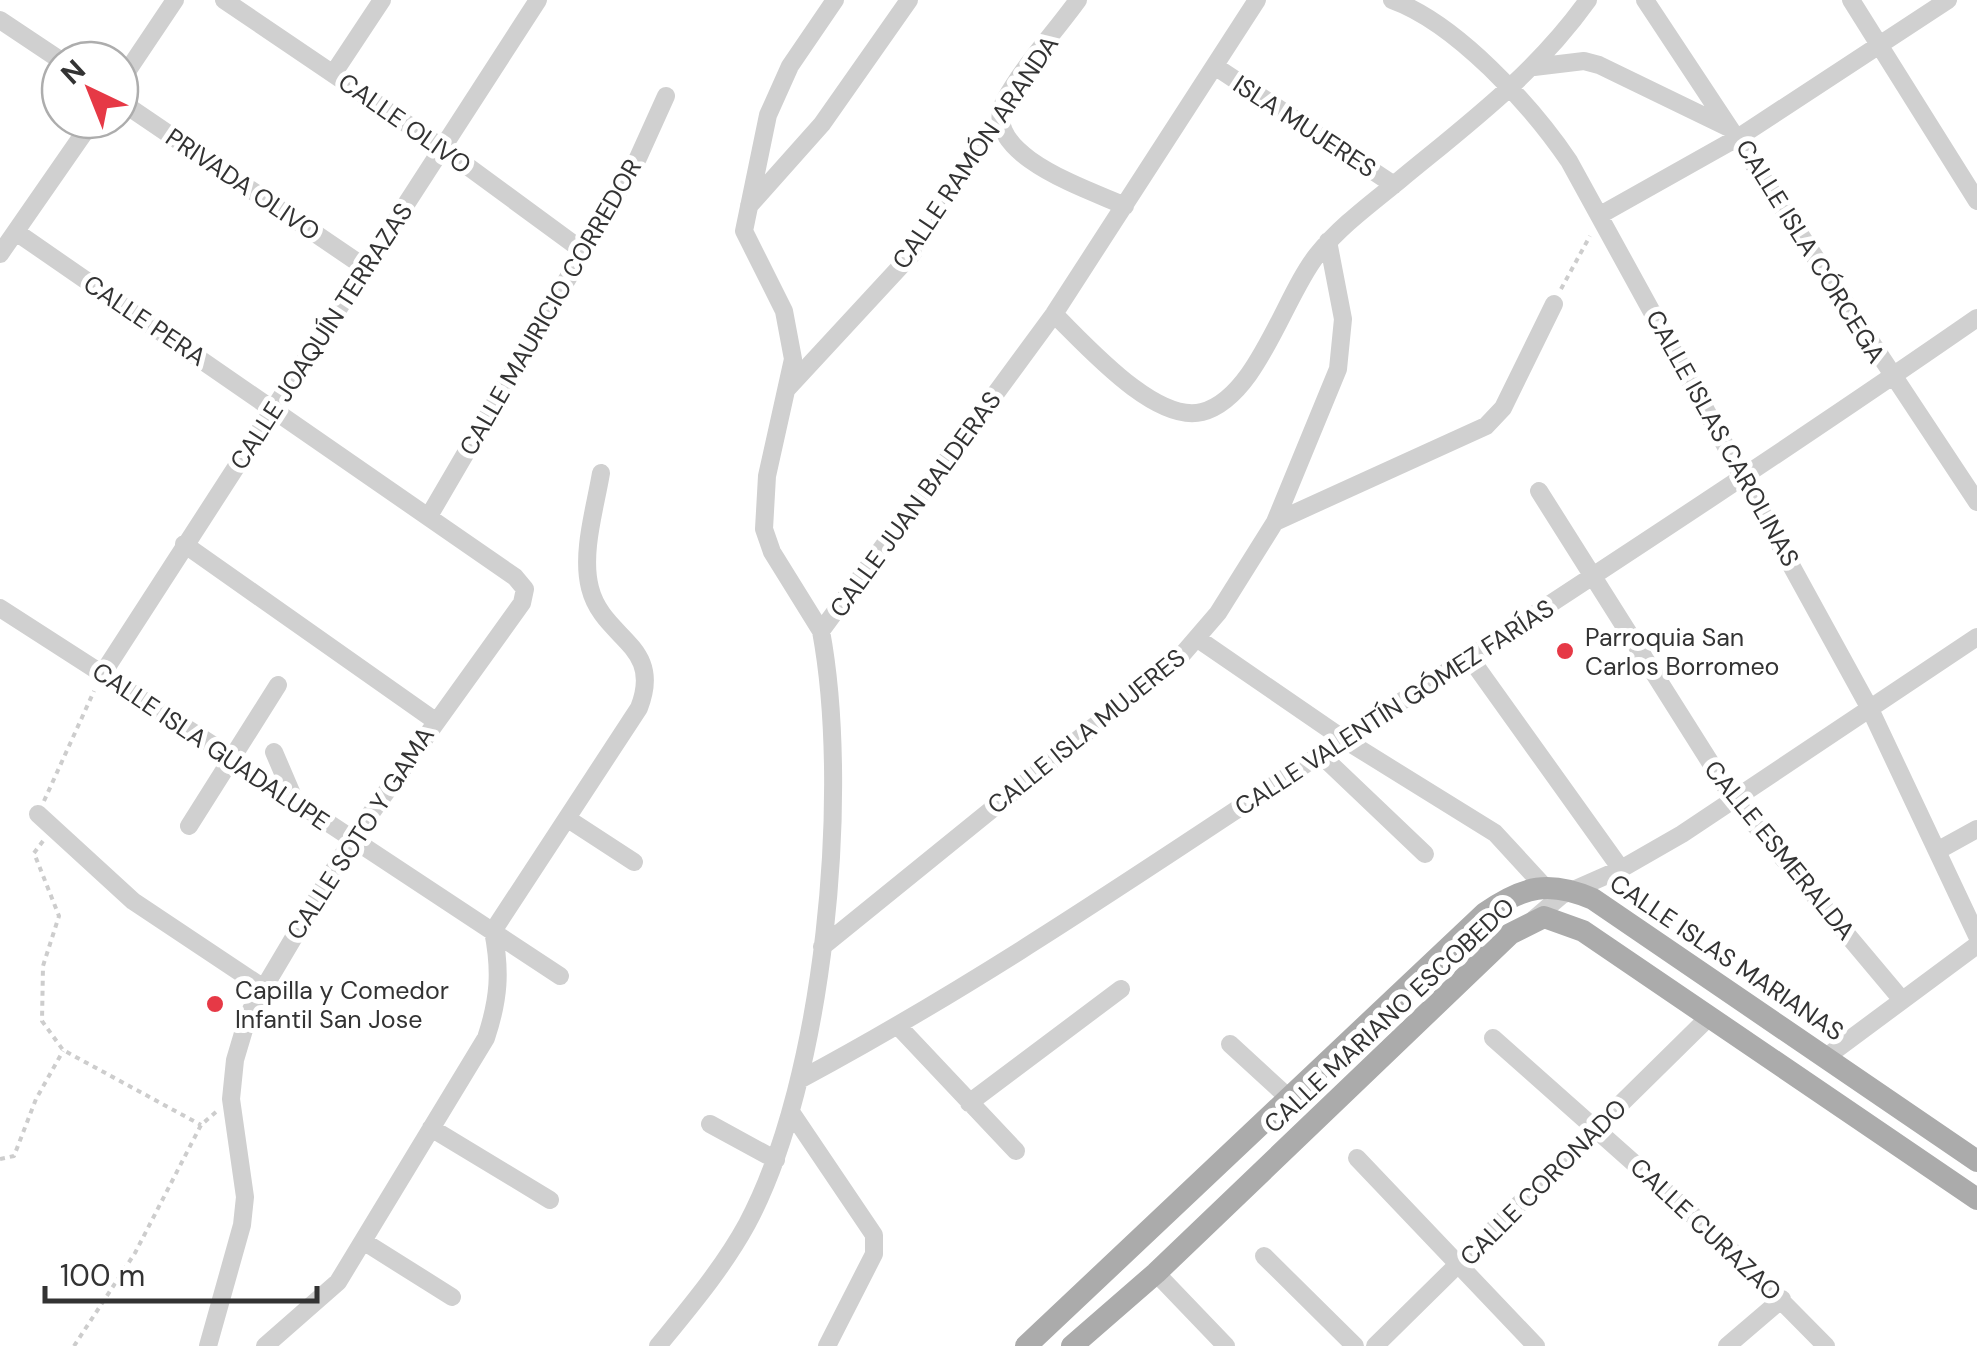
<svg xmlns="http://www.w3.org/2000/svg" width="1977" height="1346" font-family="'DM Sans',sans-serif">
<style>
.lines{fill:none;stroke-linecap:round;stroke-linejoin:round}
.path{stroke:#cdcdcd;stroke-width:4;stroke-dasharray:5 5;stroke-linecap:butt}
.minor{stroke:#d0d0d0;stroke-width:18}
.major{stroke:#ababab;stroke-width:22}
.poi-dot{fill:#e63946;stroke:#fff;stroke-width:4}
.labels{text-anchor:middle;stroke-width:10;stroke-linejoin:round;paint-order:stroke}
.street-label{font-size:25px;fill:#333;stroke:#fff}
.poi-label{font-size:25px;fill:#333;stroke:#fff;text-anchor:start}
</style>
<rect width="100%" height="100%" fill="#fff"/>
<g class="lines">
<path class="path" d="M921,240L985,133
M1561,289L1590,236
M245,767L266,781
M44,801L94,691
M43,841L34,853L59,916L43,966L42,1021L63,1050L201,1125
M0,1159L14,1156L36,1099L63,1051
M74,1346L135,1253L201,1125L216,1112"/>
<path class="minor" d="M224,0L444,149L583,251
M1078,0C1055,32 1024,65 1005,100C977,154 1090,190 1125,206
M1392,0C1456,23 1531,105 1569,161L1870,709L1977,936
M1645,0L1977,502
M1851,0L1977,201
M0,20L60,60
M1216,67L1394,185
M1534,67L1584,61L1599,65L1729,128
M333,74L382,0
M120,82L175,0
M120,101L366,268
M749,206L822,124L909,0
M1602,214L1739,137L1948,0
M16,232L515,577L525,589L522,603L351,841L249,1013L235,1060L231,1099L245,1197L242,1225L208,1346
M0,254L93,120
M1054,314C1085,344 1155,424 1202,412C1257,398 1284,296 1317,255C1341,225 1372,203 1401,179C1469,123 1537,72 1588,0
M788,388L913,253
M1539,491L1734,800L1902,1000
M429,516L638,158L666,96
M1275,522L1486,426L1503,408L1554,304
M184,544L434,720
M0,608L233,758
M821,631L772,552L764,529L767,476L793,359L784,311L744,231L768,115L790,66L835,0
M1198,639L1345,740L1495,833L1542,884
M1470,658L1621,869
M103,673L538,0
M274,752L295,801L560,976
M1321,755L1425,854
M38,814L133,901L262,987
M568,819L634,862
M189,826L278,685
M1937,851L1977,829
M1534,919L1562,895L1621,869L1682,834L1977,637
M822,947L1181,656L1218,613L1275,522L1338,369L1343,319L1328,241
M899,1027L1016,1151
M1493,1038L1725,1244L1826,1346
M1230,1044L1291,1100
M1826,1057L1977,945
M801,1079C979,984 1146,869 1315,758C1536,613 1759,469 1977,318
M969,1103L1121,989
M791,1112L874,1235V1254L827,1346
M710,1124L776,1160
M431,1128L550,1200
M1357,1158L1536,1346
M363,1241L452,1297
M1264,1256L1355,1346
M1156,1273L1226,1346
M265,1346L338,1282L486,1038C499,999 501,971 493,931L639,708C664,644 603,640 590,588C581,553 595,509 601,473
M658,1346C689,1308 723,1268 747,1224C825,1078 851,792 821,631L1054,314L1257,0
M1375,1346L1709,1017
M1727,1346L1782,1299"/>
<path class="major" d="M1026,1346L1485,913C1524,886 1549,880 1593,899L1977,1161
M1072,1346L1156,1273L1510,934L1544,917L1583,931L1977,1199"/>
</g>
<g class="poi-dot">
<circle cx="1565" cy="651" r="10"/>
<circle cx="215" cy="1004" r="10"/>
</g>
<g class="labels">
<g class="street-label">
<text transform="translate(405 123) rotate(35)" y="9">CALLE OLIVO</text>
<text transform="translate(1305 126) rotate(33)" y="9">ISLA MUJERES</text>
<text transform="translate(975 152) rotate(-56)" y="9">CALLE RAMÓN ARANDA</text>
<text transform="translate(243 184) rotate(34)" y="9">PRIVADA OLIVO</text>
<text transform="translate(1811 251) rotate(58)" y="9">CALLE ISLA CÓRCEGA</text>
<text transform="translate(550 307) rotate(-60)" y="9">CALLE MAURICIO CORREDOR</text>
<text transform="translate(145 320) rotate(34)" y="9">CALLE PERA</text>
<text transform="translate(321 336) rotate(-57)" y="9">CALLE JOAQUÍN TERRAZAS</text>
<text transform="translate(1723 438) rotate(61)" y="9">CALLE ISLAS CAROLINAS</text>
<text transform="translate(915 504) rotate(-54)" y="9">CALLE JUAN BALDERAS</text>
<text transform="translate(1394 707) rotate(-33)" y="9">CALLE VALENTÍN GÓMEZ FARÍAS</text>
<text transform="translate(1086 731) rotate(-39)" y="9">CALLE ISLA MUJERES</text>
<text transform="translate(211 746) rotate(34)" y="9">CALLE ISLA GUADALUPE</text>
<text transform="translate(360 833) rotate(-57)" y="9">CALLE SOTO Y GAMA</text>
<text transform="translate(1780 850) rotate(51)" y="9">CALLE ESMERALDA</text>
<text transform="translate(1727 957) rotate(34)" y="9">CALLE ISLAS MARIANAS</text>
<text transform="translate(1389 1015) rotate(-43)" y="9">CALLE MARIANO ESCOBEDO</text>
<text transform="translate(1543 1182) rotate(-45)" y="9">CALLE CORONADO</text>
<text transform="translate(1706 1229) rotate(43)" y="9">CALLE CURAZAO</text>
</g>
<g class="poi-label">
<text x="1585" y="646">Parroquia San<tspan x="1585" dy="29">Carlos Borromeo</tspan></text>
<text x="235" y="999">Capilla y Comedor<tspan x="235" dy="29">Infantil San Jose</tspan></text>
</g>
</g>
<g transform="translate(90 90) rotate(317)"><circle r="48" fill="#ffffff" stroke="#adadad" stroke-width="2.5"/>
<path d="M0-8L18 38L0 25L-18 38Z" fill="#e63946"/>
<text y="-15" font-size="28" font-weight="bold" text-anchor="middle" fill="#333333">N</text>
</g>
<path d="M45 1286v15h272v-15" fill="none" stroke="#333333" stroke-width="5"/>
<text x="60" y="1286" font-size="30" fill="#333333" stroke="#ffffff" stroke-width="8" paint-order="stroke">100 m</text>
</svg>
